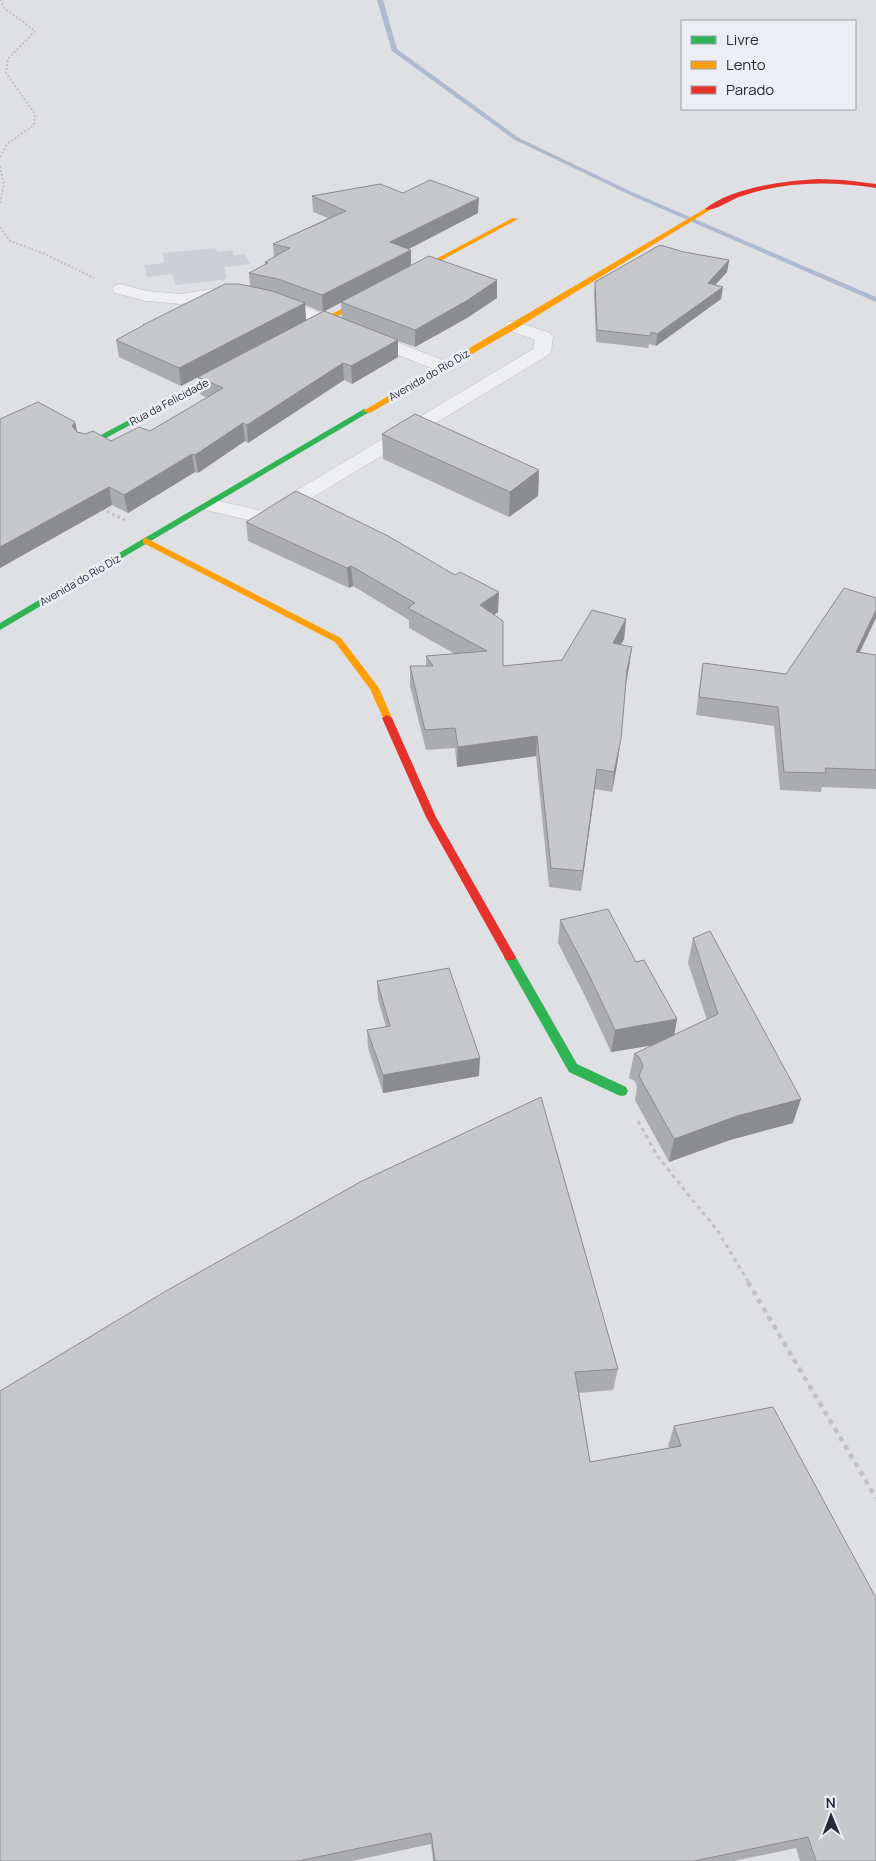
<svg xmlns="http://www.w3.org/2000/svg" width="876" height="1861" font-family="Manrope,sans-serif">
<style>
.built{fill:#cdcfd7}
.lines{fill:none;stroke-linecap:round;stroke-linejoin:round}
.stream{fill:#adbacf;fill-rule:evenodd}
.street-casing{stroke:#bdbec2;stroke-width:1}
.path-far3{stroke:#c0c1c6;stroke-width:2;stroke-dasharray:2 2;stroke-linecap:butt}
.path-far2{stroke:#c0c1c6;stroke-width:2.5;stroke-dasharray:3 3;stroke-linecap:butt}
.path-far1{stroke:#c0c1c6;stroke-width:3;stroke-dasharray:4 4;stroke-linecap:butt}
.path{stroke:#c0c1c6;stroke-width:4.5;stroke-dasharray:5 5;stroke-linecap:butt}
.street{fill:#eeeff1;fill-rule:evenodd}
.fast{fill:#30b455;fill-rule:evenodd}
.slow{fill:#ff9f0a;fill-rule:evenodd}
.jam{fill:#e5322d;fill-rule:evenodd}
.wall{fill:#abacaf;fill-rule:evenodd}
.shaded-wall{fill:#8b8c8f}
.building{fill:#c7c8cc;stroke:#8b8c8f}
.labels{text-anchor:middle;stroke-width:5;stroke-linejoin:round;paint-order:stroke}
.far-street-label{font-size:11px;fill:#272c3c;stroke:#eceef4}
</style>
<rect width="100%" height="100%" fill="#dfe0e4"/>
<path class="built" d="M216,248L217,252L232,250L234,255L245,254L250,264L224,267L227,279L176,285L172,274L147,277L144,265L164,263L163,253Z"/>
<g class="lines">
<path class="stream" d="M377,0H383L397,49L519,138L634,193L876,297V302L630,195L515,140L392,51Z"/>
<g class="street-casing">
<path id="street" d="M121,284L147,291L181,294L212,289H241L279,297L448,362L451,366L448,370L442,371L436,370L274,306L241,299H212L181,304L146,301L115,293L113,289L115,285Z
M514,321L550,333L553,337L551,351L548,355L272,522L265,524L210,511L203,509L200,505L203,501L210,499L262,511L533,349L535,340L508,330L505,326L508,322Z"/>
</g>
<path class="path-far3" d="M0,157L7,144L34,125L35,114L6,73L8,59L35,31L3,7L1,0
M0,166L4,185L0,203
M0,227L10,241L43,253L94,278"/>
<path class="path-far2" d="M101,509L125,520"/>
<path class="path-far1" d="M638,1121L658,1157L717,1230L749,1283"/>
<path class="path" d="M748,1282L876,1498"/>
<use href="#street" class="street"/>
<path class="fast" d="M228,367L235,369L91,446L84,444Z
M364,409L371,411L0,630V623Z
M510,953L514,954L577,1064L626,1087L628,1091L626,1095L622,1096L618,1095L569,1072L504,957L506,954Z"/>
<path class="slow" d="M708,207L711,209L710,210L517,328L370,413L363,411Z
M513,218L518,219L305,334L298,332Z
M146,538L341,638L379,688L392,718L390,720H384L370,689L335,642L143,543V539Z"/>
<path class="jam" d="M818,179L844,180L876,184V188C830,181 784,181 739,197C731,200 711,213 705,209C732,187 784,181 818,179Z
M387,715L392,718L436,817L514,954L516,957L514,960H506L426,817L382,718Z"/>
</g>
<path class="wall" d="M403,193L478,213L409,249L411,265L497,298L467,318L415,347L398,341V357L352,384L344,380L248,443L245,441L198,473L195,472L128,513L112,505L0,568V419L75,422L77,432L111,441L150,431L207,398L200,394L198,377L181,386L119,357L116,340L143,326V325L250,286L249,273L265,265V262L274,257L273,244L328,218L313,212L312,196ZM341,302L342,318L325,311ZM305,305L322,312L306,320Z
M684,252L729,260L727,272L715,285L721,299L656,346L649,344L648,348L596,342L594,293L595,282Z
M382,434L539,470L538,496L509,517L383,459Z
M246,522L498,612L494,615L503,666L562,660L626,619L624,639L620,645L632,647L626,684L618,759L612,792L595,789L581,891L549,887L536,756L457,767L455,748L426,750L410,686V666H426V656L455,654L409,628V620L353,586L349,588L248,541Z
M876,618L860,652L876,655V789L822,787L821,792L780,790L774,726L696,715L700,682L703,663L786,674Z
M560,920L636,962L677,1019L674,1035L707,1020L688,963L693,938L793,1123L730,1140L669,1162L635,1100L637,1087L635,1081L629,1078L634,1054L653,1045L611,1052L585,996L558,943Z
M377,981L479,1076L383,1093L368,1048L367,1030L386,1027L378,999Z
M618,1369L613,1390L579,1393L590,1462L669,1448L668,1446L674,1426L876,1861H800L796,1848L734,1861H433L431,1844L352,1861H0V1391Z"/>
<path class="shaded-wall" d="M479,198L478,213L391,258L390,242Z
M411,250V266L323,312L322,295Z
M729,260L727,272L706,295L708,283Z
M497,280V298L467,318L415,347V330Z
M723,287L721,299L656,346L657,334Z
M305,303L306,321L181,386L179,368Z
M398,340V357L352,384L351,366Z
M343,363L344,380L248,443L247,425Z
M75,422L79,440L72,426Z
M243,423L245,441L198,473L195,455Z
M192,454L195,472L128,513L124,495Z
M539,470L538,496L509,517L510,492Z
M109,487L112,505L0,568V547Z
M351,566L353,586L349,588L347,568Z
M499,592L498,612L480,625V605Z
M876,610V618L851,670L856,652Z
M626,619L624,639L611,663L613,643Z
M632,647L629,667L625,690L627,670Z
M537,736L536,756L457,767L458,747Z
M621,739L618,759L612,792L614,772Z
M597,769L595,789L581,891L583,871Z
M677,1019L673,1042L611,1052L615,1030Z
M480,1058L479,1076L383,1093V1075Z
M801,1099L793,1123L730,1140L669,1162L674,1139L737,1116Z"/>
<path class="building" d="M430,180L479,198L390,242L411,250L322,295L278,279L249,273L268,263L265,262L290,248L273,244L346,211L312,196L380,184L403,193Z
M660,245L684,252L729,260L708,283L723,287L657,334L651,332L650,336L597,330L595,282Z
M429,256L497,280L468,300L415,330L341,302Z
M225,284H239L272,291L305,303L179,368L116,340L144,325H143Z
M324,311L398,340L351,366L343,363L247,425L243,423L195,455L192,454L124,495L109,487L0,547V419L38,402L75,422L72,426L77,432L85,434L93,431L111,441L139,427L150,431L223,388L198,377Z
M415,414L539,470L510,492L382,434Z
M296,491L388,536L455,575L460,572L499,592L480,605L503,621V666L562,660L592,610L626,619L613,643L632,647L627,670L621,739L614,772L597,769L583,871L551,868L537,736L458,747L455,728L425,730L410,666H433L426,656L487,651L408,608L415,603L351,566L347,568L246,522Z
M844,588L876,598V610L856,652L876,655V770L825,768L826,773L784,772L778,707L699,697L703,663L786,674Z
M608,909L636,962L644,960L677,1019L615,1030L588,973L560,920Z
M710,931L801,1099L737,1116L674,1139L639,1076L643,1066L639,1057L634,1054L718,1014L693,938Z
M449,968L480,1058L383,1075L367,1030L390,1026L377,981Z
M541,1097L618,1369L575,1372L590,1462L681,1446L674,1426L773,1407L876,1598V1861H816L808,1837L694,1861H435L431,1833L298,1861H0V1391L166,1291L362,1181Z"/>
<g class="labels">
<g class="far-street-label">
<text transform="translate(429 375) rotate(-30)" y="4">Avenida do Rio Diz</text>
<text transform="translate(169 402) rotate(-28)" y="4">Rua da Felicidade</text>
<text transform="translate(80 580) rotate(-30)" y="4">Avenida do Rio Diz</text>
</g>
</g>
<rect x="681" y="20" width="175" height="90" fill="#eceef4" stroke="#9da0aa"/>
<rect x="691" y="36" width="25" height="8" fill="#30b455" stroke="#9da0aa"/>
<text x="726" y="45" font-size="15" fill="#272c3c">Livre</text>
<rect x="691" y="61" width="25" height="8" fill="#ff9f0a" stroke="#9da0aa"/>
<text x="726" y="70" font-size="15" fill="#272c3c">Lento</text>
<rect x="691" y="86" width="25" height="8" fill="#e5322d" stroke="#9da0aa"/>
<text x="726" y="95" font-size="15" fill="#272c3c">Parado</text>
<g transform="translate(831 1816) rotate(359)" stroke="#eceef4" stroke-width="4" paint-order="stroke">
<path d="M0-4L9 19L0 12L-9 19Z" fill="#272c3c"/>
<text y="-8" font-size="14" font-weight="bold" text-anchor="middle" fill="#272c3c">N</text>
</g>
</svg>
